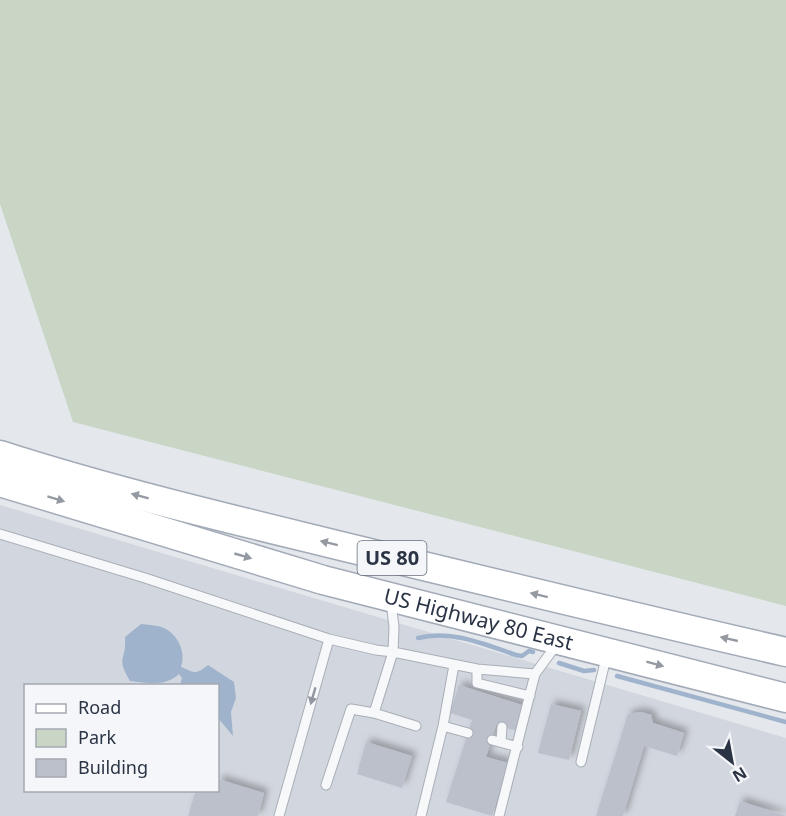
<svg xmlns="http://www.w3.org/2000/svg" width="786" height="816" font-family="'Noto Sans',sans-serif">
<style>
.built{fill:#d2d6de;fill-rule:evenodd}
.green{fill:#c9d6c5}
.water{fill:#9fb4cc}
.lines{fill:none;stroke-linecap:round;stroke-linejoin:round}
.stream{stroke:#9fb4cc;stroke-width:4.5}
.building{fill:#bbc0ca;filter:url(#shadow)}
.lane-casing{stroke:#a9aeb7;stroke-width:11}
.primary-casing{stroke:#a3abb8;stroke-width:31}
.lane{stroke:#f7f8fa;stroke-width:9}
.primary{stroke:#fff;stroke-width:28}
.oneway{fill:#959aa2}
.oneway2{fill:#9196a0}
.labels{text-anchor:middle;stroke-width:6;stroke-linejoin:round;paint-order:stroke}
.shield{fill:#f4f6f9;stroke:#676e7b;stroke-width:1.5}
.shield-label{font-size:20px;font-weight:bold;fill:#2b3445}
.street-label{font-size:21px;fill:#2b3445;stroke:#f4f6f9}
</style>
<defs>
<filter id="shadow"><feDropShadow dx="4.5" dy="-4.5" stdDeviation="3" flood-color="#0004"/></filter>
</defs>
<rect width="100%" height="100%" fill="#e4e7ec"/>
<path class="built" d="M0,505L786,738V816H0ZM26,686H218V790H26Z"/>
<path class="green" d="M0,0H786V606L73,422L0,204Z"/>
<path class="water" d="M141,624C149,625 160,625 166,629C179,637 186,653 181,667C196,673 195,675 208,665L234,682L236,698L231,712L233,736L218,718V686L180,685L182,678L179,674C165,687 148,683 130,681C115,655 127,662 125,637Z"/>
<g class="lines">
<path class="stream" d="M418,638C450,629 486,645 516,655L522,656L529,651L533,652
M559,663L584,671L594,670
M617,676L786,722"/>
</g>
<path class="building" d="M459,685L525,706L517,731L496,725L486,757L508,763L492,816L446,802L472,720L450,713Z
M551,704L581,711L569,760L538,753Z
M641,712L651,715L653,723L684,733L677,756L644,746L623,816H596L628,714Z
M366,742L412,756L402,788L357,774Z
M218,779L264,793L258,816H188L196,790H218Z
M740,801L786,816H735Z"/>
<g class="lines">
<g class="lane-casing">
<path id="lane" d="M0,534L145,578L329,639L376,650L393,652L374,713L351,709L326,785
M391,602L394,627L393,652L477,669L535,674L557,644
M477,669V683L530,696
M374,713L416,726
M443,726L468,733
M492,740L518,747
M501,742L502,727
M581,762L607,654
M279,816L329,639
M421,816L443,726L454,665
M499,816L535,674"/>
</g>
<g class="primary-casing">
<g id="primary">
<path d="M0,455C112,491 227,518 341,546C489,582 637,618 786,652"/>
<path id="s1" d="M0,482L323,580L786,698"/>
</g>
</g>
<use href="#lane" class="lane"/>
<use href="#primary" class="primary"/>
</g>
<defs><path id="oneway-solid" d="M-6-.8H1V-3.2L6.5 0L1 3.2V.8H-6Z" transform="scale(1.5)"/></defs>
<g class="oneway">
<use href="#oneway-solid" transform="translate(140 496) rotate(-165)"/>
<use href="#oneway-solid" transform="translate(56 499) rotate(17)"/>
<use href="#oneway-solid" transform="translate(329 543) rotate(-166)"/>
<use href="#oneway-solid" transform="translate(243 556) rotate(16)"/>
<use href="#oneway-solid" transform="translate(539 595) rotate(-166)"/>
<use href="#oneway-solid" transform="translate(729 639) rotate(-167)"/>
<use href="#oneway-solid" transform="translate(655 664) rotate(15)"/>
</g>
<use class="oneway2" href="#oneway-solid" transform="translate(313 696) rotate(106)"/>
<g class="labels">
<rect class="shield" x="357.5" y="541" width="69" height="34" rx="4.5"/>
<g class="shield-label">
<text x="392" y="565">US 80</text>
</g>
<g class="street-label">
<text dy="7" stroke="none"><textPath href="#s1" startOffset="498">US Highway 80 East</textPath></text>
</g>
</g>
<rect x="24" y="684" width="195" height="108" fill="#f4f6f9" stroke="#a4a8b1" stroke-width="1.5"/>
<rect x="36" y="704" width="30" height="9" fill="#ffffff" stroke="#a4a8b1" stroke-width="1.5"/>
<text x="78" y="714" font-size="18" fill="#2b3445">Road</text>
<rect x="36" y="729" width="30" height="18" fill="#c9d6c5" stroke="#a4a8b1" stroke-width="1.5"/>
<text x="78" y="744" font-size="18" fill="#2b3445">Park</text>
<rect x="36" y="759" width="30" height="18" fill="#bbc0ca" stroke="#a4a8b1" stroke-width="1.5"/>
<text x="78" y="774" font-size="18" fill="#2b3445">Building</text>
<g transform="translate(732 762) rotate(149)" stroke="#f4f6f9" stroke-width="4.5" paint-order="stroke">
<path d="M0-4.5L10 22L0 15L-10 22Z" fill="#2b3445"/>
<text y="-9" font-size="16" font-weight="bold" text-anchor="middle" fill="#2b3445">N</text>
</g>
</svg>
